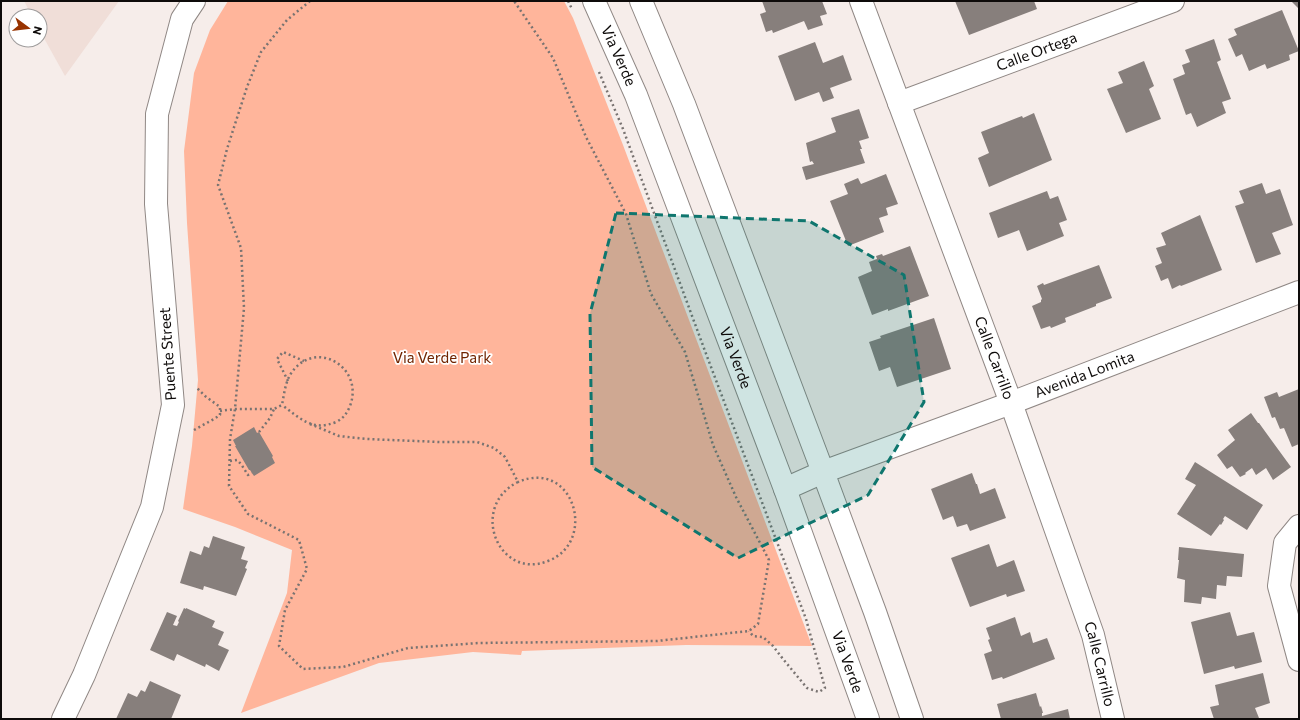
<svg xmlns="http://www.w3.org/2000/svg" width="1300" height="720" font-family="Commissioner,sans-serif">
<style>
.built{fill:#f0ded8}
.green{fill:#ffb59b}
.building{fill:#877f7c}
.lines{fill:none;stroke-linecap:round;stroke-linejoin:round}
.minor-casing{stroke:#908885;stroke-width:24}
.tertiary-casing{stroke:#908885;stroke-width:24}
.secondary-casing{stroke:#908885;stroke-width:24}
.path{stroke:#797371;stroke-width:2.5;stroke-dasharray:2 3;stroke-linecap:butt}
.minor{stroke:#fff;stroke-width:22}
.tertiary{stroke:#fff;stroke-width:22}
.secondary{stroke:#fff;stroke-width:22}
.marked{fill:#0f766e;fill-opacity:0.2;stroke:#0f766e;stroke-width:3;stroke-dasharray:8 5;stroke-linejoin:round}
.labels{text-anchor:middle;stroke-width:3.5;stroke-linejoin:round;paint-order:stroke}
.street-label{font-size:15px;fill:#0e0b0a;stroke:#fff}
.park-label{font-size:15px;fill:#702400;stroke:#fff}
</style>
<rect width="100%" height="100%" fill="#f6edea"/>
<path class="built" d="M24,1H119L65,76L40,31V16H32Z"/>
<path class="green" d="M228,1H564L573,18L623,145L812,646L686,645L522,651L521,655L473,652L379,663L241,713L287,593L292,550L235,527L183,509L192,446L198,380L187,223L184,151L194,73L210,30Z"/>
<path class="building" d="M762,1H822L827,14L820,16L823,25L808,30L804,21L773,33L772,30L766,32L760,14L766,12Z
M955,1H1034L1037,9L969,35Z
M1291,1H1299V9Z
M1282,10L1299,51L1289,55L1290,60L1267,69L1265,64L1249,71L1242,54L1236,57L1228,39L1237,35L1234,29Z
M1214,39L1221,60L1217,62L1231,99L1222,102L1226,113L1197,127L1191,113L1186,115L1173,79L1185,74L1182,65L1190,62L1185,50Z
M815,42L823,63L843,55L852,80L830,88L834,98L823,102L819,92L795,101L778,56Z
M1144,61L1154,86L1149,89L1161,119L1126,133L1107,89L1123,83L1118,72Z
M859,109L869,138L859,141L862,149H860L865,163L806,180L802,167L814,164L812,161L810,162L806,143L836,132L831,118Z
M1034,113L1052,160L989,187L978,158L989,153L981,132L1022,116L1023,118Z
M886,174L898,204L886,208L888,215L879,218L884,232L848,246L830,201L848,194L844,184L858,178L861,184Z
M1262,183L1266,194L1280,189L1293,225L1272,233L1281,254L1256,263L1235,206L1244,203L1239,191Z
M1047,191L1050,199L1058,196L1067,220L1059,223L1064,236L1027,251L1019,230L998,238L989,213Z
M1200,215L1222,270L1181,286L1180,285L1172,289L1168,278L1161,281L1155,266L1162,263L1156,248L1166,245L1161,233Z
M910,246L929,296L888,311V309L872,315L858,277L872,271L869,262L877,259L876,256L882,254L883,256Z
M1099,265L1112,298L1096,304V306L1065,318L1066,322L1051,328L1050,326L1041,329L1032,306L1041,302V300L1042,299L1037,286L1043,283L1044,285Z
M934,318L951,369L897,387L890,367L879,371L869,342L881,338L880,336Z
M1299,389V444L1292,447L1284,428L1280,429L1275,417L1272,418L1264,397L1277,392L1279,397Z
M1251,413L1258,423H1259L1291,467L1273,480L1266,468L1256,475L1252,468L1245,473L1246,474L1240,477L1232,466L1227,469L1217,455L1235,440L1228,430Z
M254,427L257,433L259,432L273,456L272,457L275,463L254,476L250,470H249L235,446H236L233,440Z
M1195,462L1263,505L1247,530L1225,516L1223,519L1224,520L1221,525L1220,524L1211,536L1177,514L1196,485L1185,479Z
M972,473L976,484H977L980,494L995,488L1006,518L970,531L967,524L957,527L953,516L943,520L931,489Z
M213,536L245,547L241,559L248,561L245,568L247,569L236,596L204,586L203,590L180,583L190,551L201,555L204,546L209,548Z
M989,544L997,567L1014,560L1025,591L1007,597L1006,594L970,607L951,558Z
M1179,547L1244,554L1242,577L1227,576L1226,586L1217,585L1216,599L1202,597L1201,604L1184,602L1185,580L1177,578L1179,560H1178Z
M184,608L186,609V608L215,621L212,627L224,632L218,645L229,650L219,671L206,664L205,667L177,654L174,661L150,650L167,612L177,616L173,625L177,626L179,622L178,621Z
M1230,612L1237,636L1254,632L1262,662L1235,669L1234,666L1204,674L1191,622Z
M1015,617L1021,636L1030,632L1033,643L1047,638L1055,659L1003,679L1002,677L992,680L984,654L992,651L988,640L990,639L986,628Z
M1263,673L1270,703L1255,708L1259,718L1258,719H1214L1210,707L1219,705L1215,685Z
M150,681L181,695L171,719H116L128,693L137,697L141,690L145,692Z
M1036,693L1040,707L1041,706L1043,713H1042V716L1068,709L1070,719H1001L997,704Z"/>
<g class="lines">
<g class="minor-casing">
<g id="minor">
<path id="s1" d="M861,1L1011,403L1093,635L1113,719"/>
<path id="s2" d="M899,103L1173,1"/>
<path id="s3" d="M823,472L1011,403L1299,292"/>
<path d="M1299,526L1285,543L1279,586L1299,660"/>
</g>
</g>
<g class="tertiary-casing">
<path id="tertiary" d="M63,719L84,675L152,507L173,405L156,204L157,114L182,19L194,1"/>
</g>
<g class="secondary-casing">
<g id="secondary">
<path id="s4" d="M594,1L636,95L785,489L868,719"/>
<path d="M641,1L684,104L823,472L875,612L912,719"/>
<path d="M785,489L823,472"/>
</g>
</g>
<path class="path" d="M310,1L287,20L261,52L247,87L227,149L218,185L241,248L244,308L235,409L230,439L229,486L248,514L299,540L307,569L285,610L279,646L303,669L343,667L408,648L479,643L657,641L749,631L758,624L769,560L736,497L713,445L685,352L651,294L626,214L586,137L553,58L514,1
M568,1L572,9
M599,72L623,129L705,351L806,619L825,688L819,692L807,688L783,659L773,646L763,637L753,636L749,631
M288,381L277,359L283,352L304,361
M220,411L235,409H274L282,405C284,395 285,384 290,375C313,337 365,366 350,406C347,413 344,418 336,422C312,432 300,418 282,405
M310,424L339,436L367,439L440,442H477L494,448L505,457L518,482C468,507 499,581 548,561C598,542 574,458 518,482
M194,430L214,419L220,415V407L205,396L197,388
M259,432L270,418L274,409
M230,461L237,460L241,464L248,475L252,473"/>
<use href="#minor" class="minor"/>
<use href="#tertiary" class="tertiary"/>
<use href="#secondary" class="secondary"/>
</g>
<path class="marked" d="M616,213L809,221L904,275L924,402L868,495L738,558L592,467L590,314Z"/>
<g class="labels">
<g class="street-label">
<text dy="5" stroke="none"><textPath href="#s2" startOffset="147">Calle Ortega</textPath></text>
<text dy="5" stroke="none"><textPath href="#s4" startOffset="60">Via Verde</textPath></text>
<text transform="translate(168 354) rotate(-94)" y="5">Puente Street</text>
<text dy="5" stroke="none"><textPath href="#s4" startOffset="384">Via Verde</textPath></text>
<text dy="5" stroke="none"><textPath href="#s1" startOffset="381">Calle Carrillo</textPath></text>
<text dy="5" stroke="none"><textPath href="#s3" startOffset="279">Avenida Lomita</textPath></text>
<text dy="5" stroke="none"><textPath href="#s4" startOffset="708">Via Verde</textPath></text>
<text dy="5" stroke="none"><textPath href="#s1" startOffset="705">Calle Carrillo</textPath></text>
</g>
<g class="park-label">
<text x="442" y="363">Via Verde Park</text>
</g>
</g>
<rect width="1300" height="720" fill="none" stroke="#0e0b0a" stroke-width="4"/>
<g transform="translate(28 28) rotate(105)"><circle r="19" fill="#ffffff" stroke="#9f9d9d"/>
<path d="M0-3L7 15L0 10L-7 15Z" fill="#983300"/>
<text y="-6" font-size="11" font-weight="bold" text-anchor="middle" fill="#0e0b0a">N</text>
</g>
</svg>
